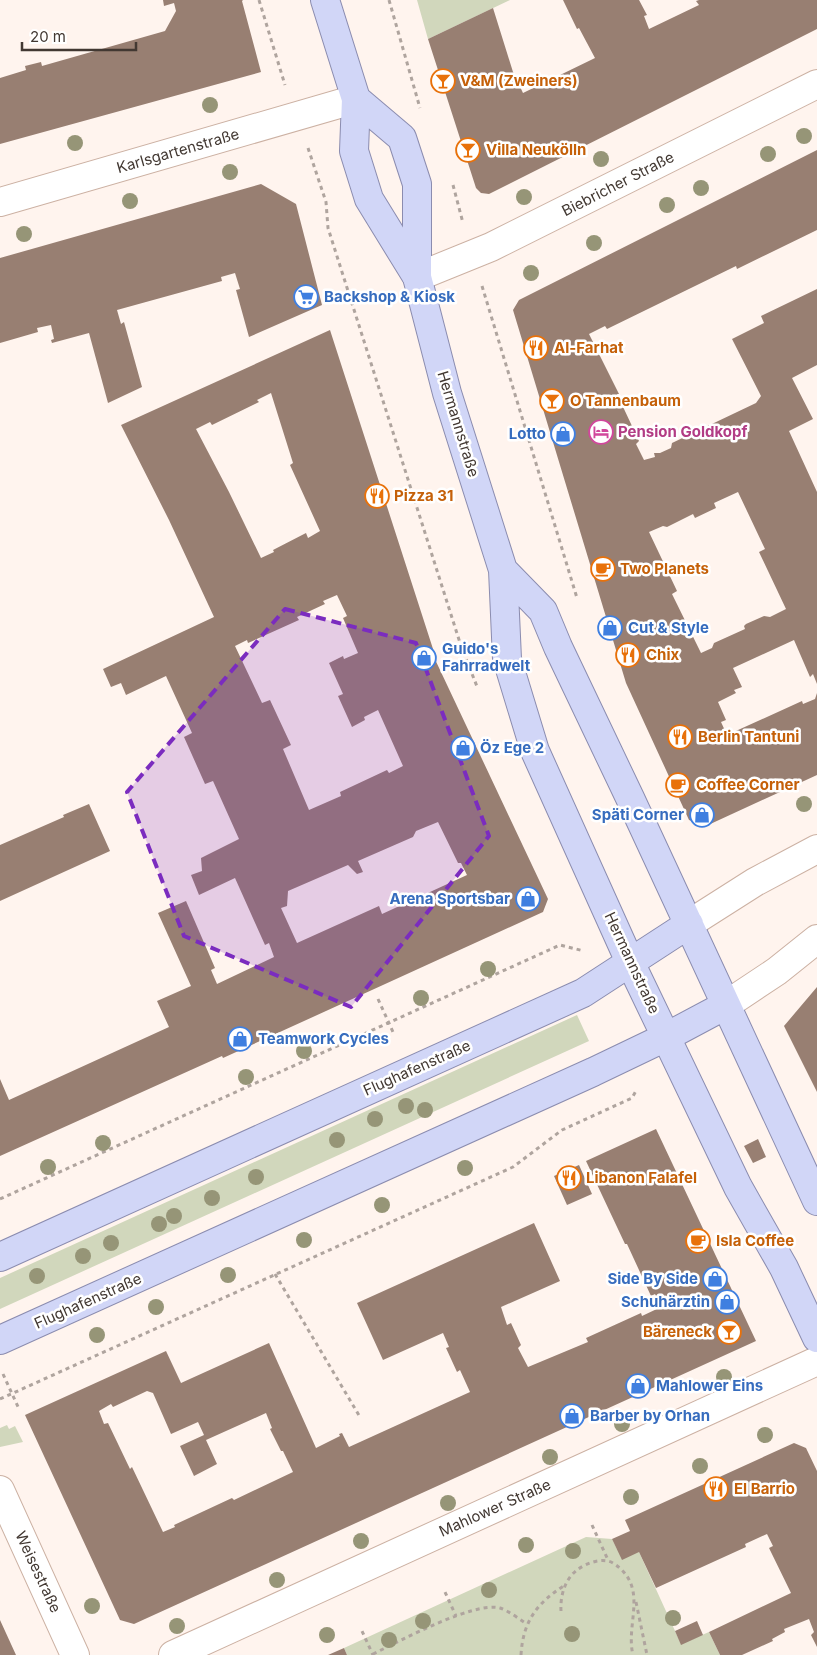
<svg xmlns="http://www.w3.org/2000/svg" width="817" height="1655" font-family="Inter,sans-serif">
<style>
.green{fill:#d1d7bc}
.building{fill:#987f72;fill-rule:evenodd}
.lines{fill:none;stroke-linecap:round;stroke-linejoin:round}
.minor-casing{stroke:#ccb1a3;stroke-width:30}
.major-casing{stroke:#8b8caf;stroke-width:30}
.path{stroke:#afa49e;stroke-width:3;stroke-dasharray:4 4;stroke-linecap:butt}
.minor{stroke:#fff;stroke-width:28}
.major{stroke:#d1d6f7;stroke-width:28}
.tree{fill:#969577}
.marked{fill:#7b2cbf;fill-opacity:0.2;stroke:#7b2cbf;stroke-width:4;stroke-dasharray:10 6;stroke-linejoin:round}
.labels{text-anchor:middle;stroke-width:5;stroke-linejoin:round;paint-order:stroke}
.food-label{font-size:15px;font-weight:bold;fill:#c56008;stroke:#fff;text-anchor:start}
.street-label{font-size:15px;fill:#423832;stroke:#fff}
.shop-label{font-size:15px;font-weight:bold;fill:#366cbe;stroke:#fff;text-anchor:start}
.hotel-label{font-size:15px;font-weight:bold;fill:#b23c85;stroke:#fff;text-anchor:start}
</style>
<rect width="100%" height="100%" fill="#fff4ee"/>
<path class="green" d="M417,0H510L428,39Z
M577,1015L589,1041L0,1309V1278Z
M7,1425L9,1429L15,1426L23,1442L0,1447V1428Z
M586,1537L612,1539L617,1549L639,1552L681,1644L709,1632L720,1655H347L344,1648Z"/>
<path class="building" d="M163,0H243L242,1L261,72L0,144V78L26,70L25,66L41,62L42,66L165,31L176,11L174,3L164,6Z
M563,0H639L647,15L644,16L649,29L699,5L696,1L699,0H817V29L489,194L481,193L476,188L428,39L493,8L513,72L523,93L595,58L579,28L577,29Z
M817,150V230L737,269L736,266L607,329L605,326L589,334L619,394H617L639,441L636,444L644,460L655,457L654,453H660L671,448L672,443L756,403L761,396L732,339L764,323L761,316L817,289V365L792,378L813,419L789,431L817,492V684L813,674L810,677L794,640L733,668L742,687L734,690L736,693L718,702L726,720L721,722L727,735L802,701L803,704L815,699L817,693V775L706,826L689,820L626,683L513,310L519,300ZM738,492L765,549L759,552L786,609L770,617L764,616L746,624L744,626L745,629L714,643L712,648L701,653L672,594L677,591L649,532L663,526L667,527L693,514L695,518L716,508L714,503Z
M261,184L296,204L322,305L249,337L236,290L240,289L235,273L221,277L222,281L117,310L121,324L124,322L142,387L108,403L89,333L52,343L51,340L54,339L51,325L37,328L38,332L0,343V258Z
M330,330L434,652L432,653L548,899L543,912L223,1058L222,1056L0,1156V1079L9,1100L169,1027L157,1001L191,986L158,913L186,901L215,968L211,970L217,984L274,957L269,943L265,945L235,878L199,895L191,875L202,871L201,858L239,839L213,781L205,784L184,737L192,733L166,676L126,695L121,683L111,687L103,669L214,617L169,520L121,425ZM271,393L293,463L290,465L320,531L308,538L306,533L273,550L274,552L261,558L229,492L196,429L210,422L212,425L259,402L257,400ZM337,595L347,616L343,618L358,653L344,659L343,656L329,663L343,694L338,696L352,727L365,720L364,717L378,710L403,766L389,773L387,770L340,792L341,796L309,810L283,749L291,745L270,700L262,703L235,646L247,640L248,643L299,620L297,617L325,604L323,601ZM438,822L458,863H461L467,875L382,914L379,906L297,943L281,908L287,906L288,891L348,865L357,874L363,872L358,861L413,837L416,831Z
M89,804L110,851L0,901V845L64,817L63,815Z
M817,987V1092L784,1026Z
M656,1129L756,1341L134,1624L120,1620L25,1415L166,1351L181,1383L269,1343L316,1448L340,1436L339,1434L342,1433L349,1447L470,1392L460,1370L457,1372L446,1348L449,1347L443,1333L383,1360L357,1303L534,1223L560,1281L501,1307L507,1325L511,1323L521,1345L518,1348L528,1367L588,1342L586,1338L641,1313L642,1316L661,1307L655,1294L651,1296L627,1244H625L586,1161ZM147,1391L153,1393L171,1434L198,1422L204,1435L180,1446L194,1476L217,1464L206,1440L266,1413L272,1428L270,1429L281,1451H283L293,1472L234,1500L232,1498L174,1525L175,1527L163,1532L132,1467L130,1469L108,1423L104,1424L99,1411L111,1404L113,1407Z
M758,1139L766,1157L753,1163L744,1146Z
M579,1165L592,1194L567,1205L554,1176Z
M794,1443L806,1448L817,1471V1647L811,1635L814,1632L809,1619L784,1629L785,1632L772,1639L773,1641L742,1655H720L709,1632L791,1593L769,1548L773,1546L767,1534L745,1544L746,1547L656,1588L639,1552L622,1560L612,1539L630,1531L625,1520Z
M0,1620L16,1655H0Z
M697,1621L703,1635L681,1645L675,1631Z
M344,1648L347,1655H328Z"/>
<g class="lines">
<g class="minor-casing">
<path id="minor" d="M0,202L356,99
M417,277L491,247L817,84
M689,924L755,882L817,849
M726,1005L777,971L817,939
M0,1490L75,1655
M173,1655L817,1361"/>
</g>
<g class="major-casing">
<path id="major" d="M325,0L356,99L354,151L369,199L417,277
M356,99L402,138L417,184V277L447,393L503,570L507,659L535,751L630,962L738,1187L784,1268L817,1338
M503,570L543,611L558,647L630,798L817,1201
M0,1257L583,993L689,924
M0,1340L593,1072L666,1037L726,1005"/>
</g>
<path class="path" d="M259,0L285,85
M389,0L420,108
M308,148L326,202L328,228L461,646L478,689
M453,185L463,223
M482,286L577,598
M378,999L393,1032
M0,1199L560,945L584,951
M275,1274L360,1417
M3,1374L19,1409
M0,1399L513,1167L562,1130L632,1098L637,1089
M592,1525L608,1560
M445,1592L456,1616
M636,1602L647,1655
M561,1611C560,1596 565,1579 577,1570C586,1563 603,1557 613,1563C650,1587 625,1623 633,1655
M362,1631L373,1655
M373,1654C400,1641 474,1601 500,1608C509,1611 519,1619 527,1624
M521,1655C523,1621 537,1603 565,1585"/>
<use href="#minor" class="minor"/>
<use href="#major" class="major"/>
</g>
<g class="tree">
<circle cx="210" cy="105" r="8"/>
<circle cx="804" cy="136" r="8"/>
<circle cx="75" cy="143" r="8"/>
<circle cx="768" cy="154" r="8"/>
<circle cx="601" cy="159" r="8"/>
<circle cx="230" cy="172" r="8"/>
<circle cx="701" cy="188" r="8"/>
<circle cx="524" cy="197" r="8"/>
<circle cx="130" cy="201" r="8"/>
<circle cx="667" cy="205" r="8"/>
<circle cx="24" cy="234" r="8"/>
<circle cx="594" cy="243" r="8"/>
<circle cx="531" cy="273" r="8"/>
<circle cx="804" cy="804" r="8"/>
<circle cx="488" cy="969" r="8"/>
<circle cx="421" cy="998" r="8"/>
<circle cx="304" cy="1051" r="8"/>
<circle cx="246" cy="1077" r="8"/>
<circle cx="406" cy="1106" r="8"/>
<circle cx="425" cy="1110" r="8"/>
<circle cx="375" cy="1119" r="8"/>
<circle cx="337" cy="1140" r="8"/>
<circle cx="103" cy="1143" r="8"/>
<circle cx="48" cy="1167" r="8"/>
<circle cx="465" cy="1168" r="8"/>
<circle cx="256" cy="1177" r="8"/>
<circle cx="212" cy="1198" r="8"/>
<circle cx="382" cy="1205" r="8"/>
<circle cx="174" cy="1216" r="8"/>
<circle cx="159" cy="1224" r="8"/>
<circle cx="304" cy="1240" r="8"/>
<circle cx="111" cy="1243" r="8"/>
<circle cx="83" cy="1256" r="8"/>
<circle cx="228" cy="1275" r="8"/>
<circle cx="37" cy="1276" r="8"/>
<circle cx="156" cy="1307" r="8"/>
<circle cx="97" cy="1335" r="8"/>
<circle cx="724" cy="1377" r="8"/>
<circle cx="622" cy="1424" r="8"/>
<circle cx="765" cy="1435" r="8"/>
<circle cx="550" cy="1457" r="8"/>
<circle cx="700" cy="1466" r="8"/>
<circle cx="631" cy="1497" r="8"/>
<circle cx="448" cy="1503" r="8"/>
<circle cx="361" cy="1541" r="8"/>
<circle cx="526" cy="1545" r="8"/>
<circle cx="573" cy="1551" r="8"/>
<circle cx="277" cy="1580" r="8"/>
<circle cx="489" cy="1590" r="8"/>
<circle cx="92" cy="1606" r="8"/>
<circle cx="673" cy="1618" r="8"/>
<circle cx="423" cy="1621" r="8"/>
<circle cx="177" cy="1626" r="8"/>
<circle cx="572" cy="1634" r="8"/>
<circle cx="327" cy="1635" r="8"/>
<circle cx="389" cy="1640" r="8"/>
</g>
<path class="marked" d="M285,609L416,643L489,836L351,1007L184,936L127,792Z"/>
<defs>
<g id="bar-ring" transform="scale(1.25)"><circle r="9.5" fill="#fff" stroke="#e8710a" stroke-width="1.5"/><path d="M-6-5H6L.8 .8V4.5H3.5V6h-7V4.5H-.8V.8Z" fill="#e8710a"/></g>
<g id="supermarket-ring" transform="scale(1.25)"><circle r="9.5" fill="#fff" stroke="#3f7fe0" stroke-width="1.5"/><path d="M-6-5.5h2.5l.6 2H6L4.5 2H-2.5L-4.4-4H-6ZM-1.5 3.2a1.3 1.3 0 1 0 .1 0ZM3 3.2a1.3 1.3 0 1 0 .1 0Z" fill="#3f7fe0"/></g>
<g id="restaurant-ring" transform="scale(1.25)"><circle r="9.5" fill="#fff" stroke="#e8710a" stroke-width="1.5"/><path d="M-5-6h1v4h1v-4h1v4h1v-4h1v5L-1.5 .5V6h-2V.5L-5-1ZM5-6V6H3V1.5H1.5Q1.5-4 5-6Z" fill="#e8710a"/></g>
<g id="hotel-ring" transform="scale(1.25)"><circle r="9.5" fill="#fff" stroke="#d1479c" stroke-width="1.5"/><path d="M-6-4.5h1.5V1H6V5H4.5V3h-9V5H-6ZM-4 0a1.8 1.8 0 1 1 3.6 0ZM.5 0V-2.5h3Q6-2.5 6 0Z" fill="#d1479c"/></g>
<g id="shop-ring" transform="scale(1.25)"><circle r="9.5" fill="#fff" stroke="#3f7fe0" stroke-width="1.5"/><path d="M-5-2.5h2.3a2.7 3.5 0 0 1 5.4 0H5L5.5 6h-11ZM-1.5-2.5h3a1.5 2.3 0 0 0-3 0Z" fill="#3f7fe0"/></g>
<g id="cafe-ring" transform="scale(1.25)"><circle r="9.5" fill="#fff" stroke="#e8710a" stroke-width="1.5"/><path d="M-5.5-4.5H6V0H3Q3 3.5 0 3.5H-2.5Q-5.5 3.5-5.5 0ZM3-3.2v2h1.7v-2ZM-6 4.5H4V6H-6Z" fill="#e8710a"/></g>
</defs>
<g fill-rule="evenodd">
<use href="#bar-ring" x="443" y="81"/>
<use href="#bar-ring" x="468" y="150"/>
<use href="#supermarket-ring" x="306" y="297"/>
<use href="#restaurant-ring" x="536" y="348"/>
<use href="#bar-ring" x="552" y="401"/>
<use href="#hotel-ring" x="601" y="432"/>
<use href="#shop-ring" x="563" y="434"/>
<use href="#restaurant-ring" x="377" y="496"/>
<use href="#cafe-ring" x="603" y="569"/>
<use href="#shop-ring" x="610" y="628"/>
<use href="#restaurant-ring" x="628" y="655"/>
<use href="#shop-ring" x="424" y="658"/>
<use href="#restaurant-ring" x="680" y="737"/>
<use href="#shop-ring" x="463" y="748"/>
<use href="#cafe-ring" x="678" y="785"/>
<use href="#shop-ring" x="702" y="815"/>
<use href="#shop-ring" x="528" y="899"/>
<use href="#shop-ring" x="240" y="1039"/>
<use href="#restaurant-ring" x="569" y="1178"/>
<use href="#cafe-ring" x="698" y="1241"/>
<use href="#shop-ring" x="715" y="1279"/>
<use href="#shop-ring" x="727" y="1302"/>
<use href="#bar-ring" x="729" y="1332"/>
<use href="#shop-ring" x="638" y="1386"/>
<use href="#shop-ring" x="572" y="1416"/>
<use href="#restaurant-ring" x="716" y="1489"/>
</g>
<g class="labels">
<g class="food-label">
<text x="460" y="86">V&amp;M (Zweiners)</text>
<text x="486" y="155">Villa Neukölln</text>
<text x="554" y="353">Al-Farhat</text>
<text x="570" y="406">O Tannenbaum</text>
<text x="394" y="501">Pizza 31</text>
<text x="620" y="574">Two Planets</text>
<text x="646" y="660">Chix</text>
<text x="698" y="742">Berlin Tantuni</text>
<text x="696" y="790">Coffee Corner</text>
<text x="586" y="1183">Libanon Falafel</text>
<text x="716" y="1246">Isla Coffee</text>
<text x="712" y="1337" text-anchor="end">Bäreneck</text>
<text x="734" y="1494">El Barrio</text>
</g>
<g class="street-label">
<text transform="translate(178 151) rotate(-16)" y="5">Karlsgartenstraße</text>
<text transform="translate(618 184) rotate(-27)" y="5">Biebricher Straße</text>
<text transform="translate(458 424) rotate(73)" y="5">Hermannstraße</text>
<text transform="translate(632 963) rotate(65)" y="5">Hermannstraße</text>
<text transform="translate(417 1068) rotate(-24)" y="5">Flughafenstraße</text>
<text transform="translate(88 1301) rotate(-24)" y="5">Flughafenstraße</text>
<text transform="translate(495 1508) rotate(-24)" y="5">Mahlower Straße</text>
<text transform="translate(38 1572) rotate(65)" y="5">Weisestraße</text>
</g>
<g class="shop-label">
<text x="324" y="302">Backshop &amp; Kiosk</text>
<text x="546" y="439" text-anchor="end">Lotto</text>
<text x="628" y="633">Cut &amp; Style</text>
<text x="442" y="654">Guido's<tspan x="442" dy="17">Fahrradwelt</tspan></text>
<text x="480" y="753">Öz Ege 2</text>
<text x="684" y="820" text-anchor="end">Späti Corner</text>
<text x="510" y="904" text-anchor="end">Arena Sportsbar</text>
<text x="258" y="1044">Teamwork Cycles</text>
<text x="698" y="1284" text-anchor="end">Side By Side</text>
<text x="710" y="1307" text-anchor="end">Schuhärztin</text>
<text x="656" y="1391">Mahlower Eins</text>
<text x="590" y="1421">Barber by Orhan</text>
</g>
<g class="hotel-label">
<text x="618" y="437">Pension Goldkopf</text>
</g>
</g>
<path d="M22 42v8h114v-8" fill="none" stroke="#423832" stroke-width="2.5"/>
<text x="30" y="42" font-size="15" fill="#423832" stroke="#ffffff" stroke-width="4" paint-order="stroke">20 m</text>
</svg>
